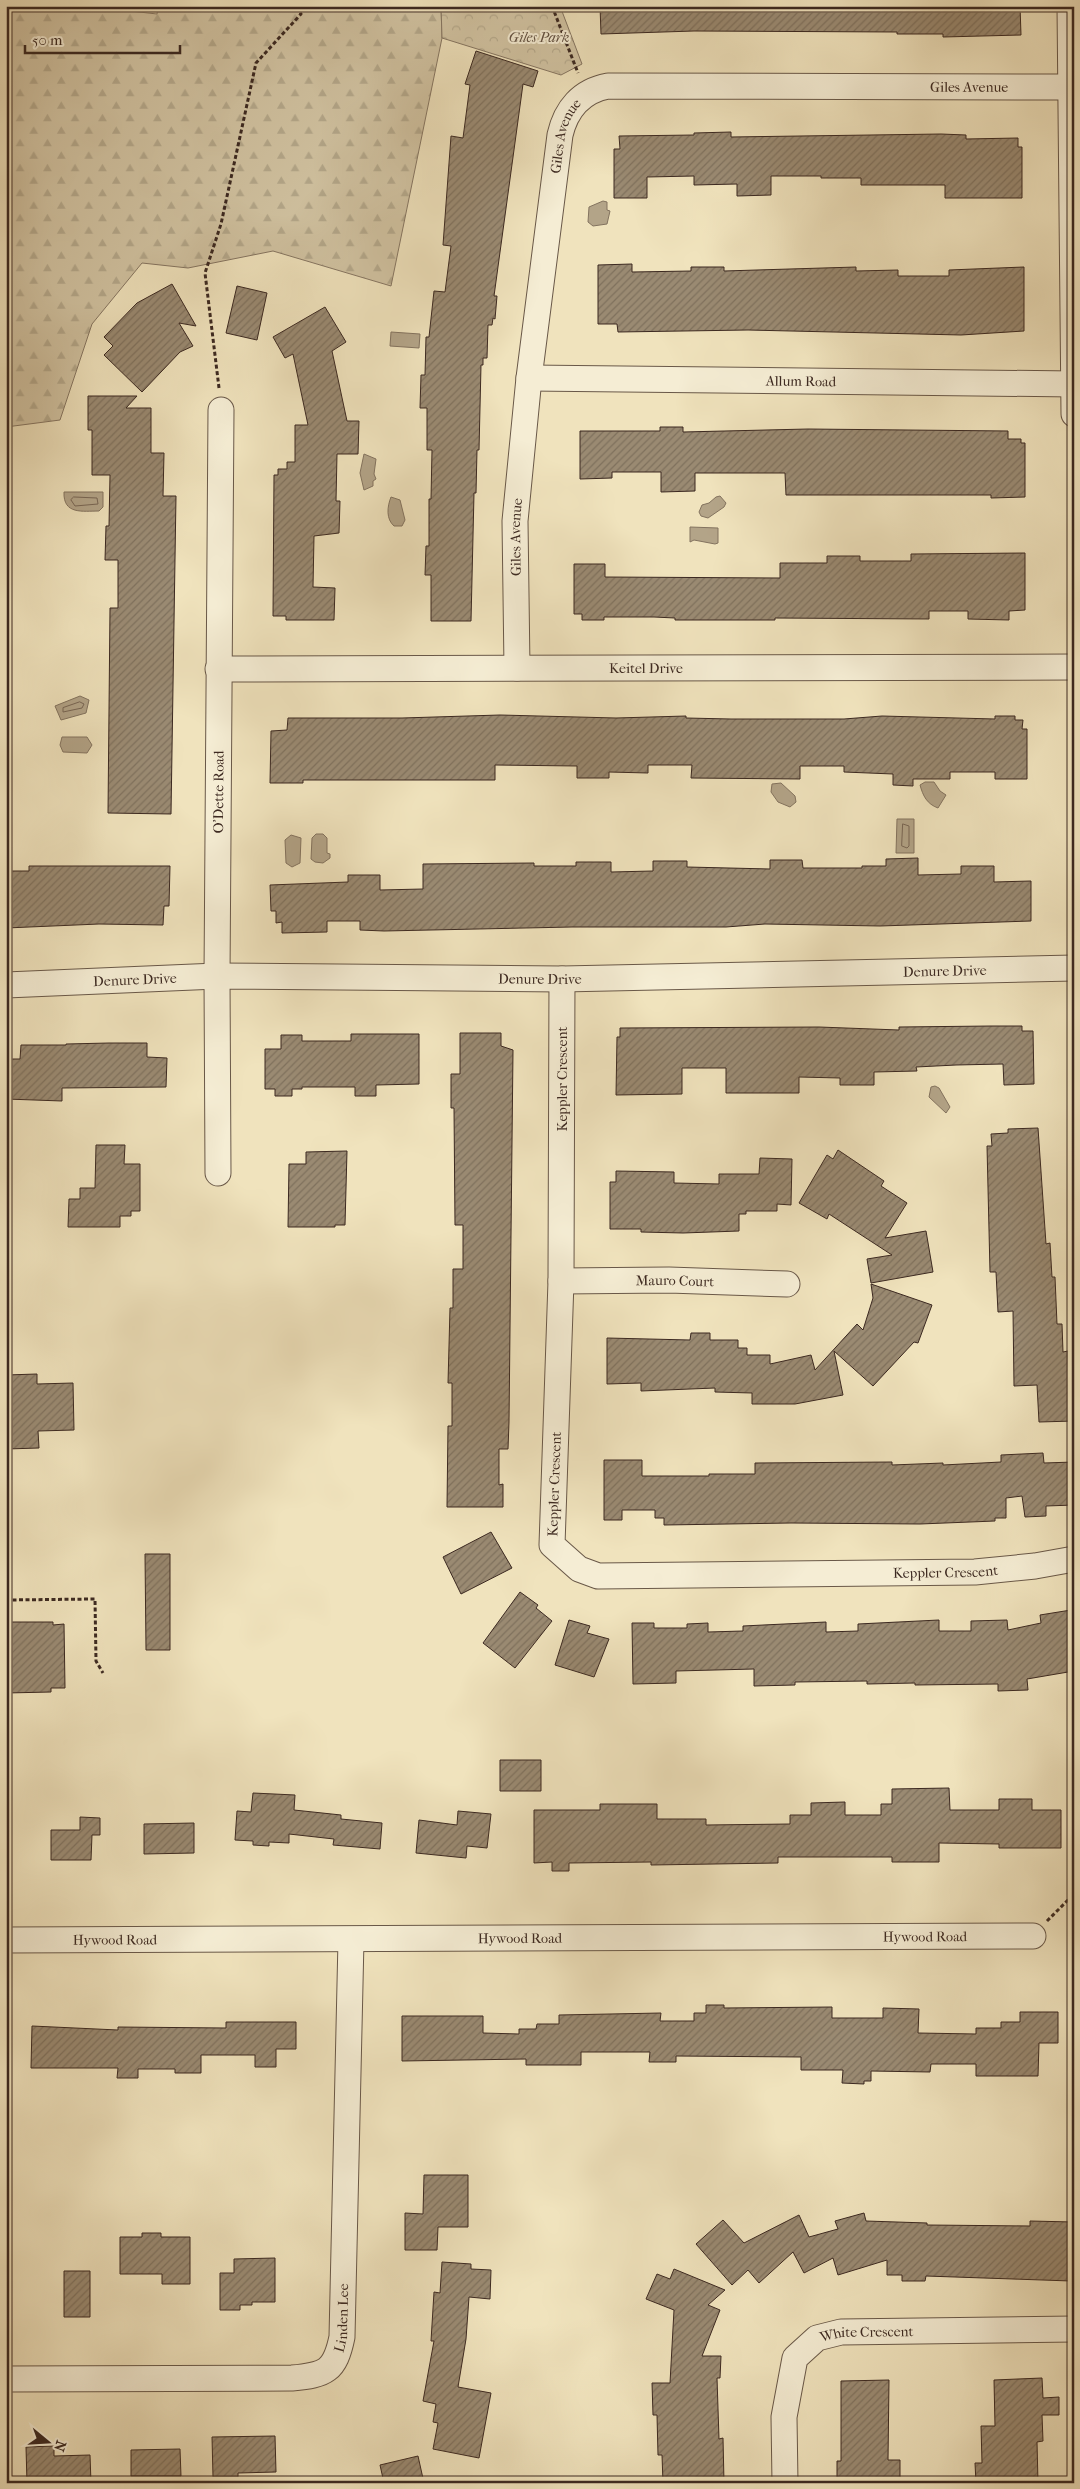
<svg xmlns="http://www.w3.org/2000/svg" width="1080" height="2489" font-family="'IM FELL French Canon',serif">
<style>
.forest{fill:url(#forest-firs);stroke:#867662}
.park{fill:url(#park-crowns);stroke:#867662}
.water{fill:#b3a488;stroke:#83735f}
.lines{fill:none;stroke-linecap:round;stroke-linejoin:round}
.shore{stroke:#786654;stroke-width:1}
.building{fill:url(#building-hatch);stroke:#3c2921}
.street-casing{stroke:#695848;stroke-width:27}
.path{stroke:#3c2921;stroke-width:3;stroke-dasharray:4 2.5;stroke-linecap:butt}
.street{stroke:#f5edd4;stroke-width:25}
.labels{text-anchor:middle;stroke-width:4;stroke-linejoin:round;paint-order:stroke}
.park-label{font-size:14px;font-style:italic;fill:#615041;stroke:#f5edd4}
.street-label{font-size:14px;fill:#3c2921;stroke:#f5edd4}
</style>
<defs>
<pattern id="forest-firs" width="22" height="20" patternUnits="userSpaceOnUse" patternTransform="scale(1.25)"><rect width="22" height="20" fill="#d1c3a2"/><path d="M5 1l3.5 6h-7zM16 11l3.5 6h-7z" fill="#b4a88b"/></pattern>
<pattern id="park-crowns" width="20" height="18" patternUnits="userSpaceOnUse" patternTransform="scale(1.25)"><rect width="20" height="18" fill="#d1c3a2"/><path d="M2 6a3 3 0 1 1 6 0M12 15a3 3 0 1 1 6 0" fill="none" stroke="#b4a88b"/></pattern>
<pattern id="building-hatch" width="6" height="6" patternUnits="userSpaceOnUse" patternTransform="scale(1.25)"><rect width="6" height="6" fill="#9a8a72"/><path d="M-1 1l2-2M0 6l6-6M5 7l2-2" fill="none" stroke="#7f715d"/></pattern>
</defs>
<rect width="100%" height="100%" fill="#f0e3bd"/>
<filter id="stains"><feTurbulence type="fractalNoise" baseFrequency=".004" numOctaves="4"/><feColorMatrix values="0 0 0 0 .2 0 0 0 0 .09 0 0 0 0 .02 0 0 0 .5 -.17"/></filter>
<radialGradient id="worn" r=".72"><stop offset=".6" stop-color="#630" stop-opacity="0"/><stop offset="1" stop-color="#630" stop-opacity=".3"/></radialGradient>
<path class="forest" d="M6,6H86L157,14L158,6H441L442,38L391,286L273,251L188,268L142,263L92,324L60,420L6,427Z"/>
<path class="park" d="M441,6H560L582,64L561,75L442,38Z"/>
<path class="water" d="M603,201L607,202V210L610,211L607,224L593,226L588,222L589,207Z
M391,332L420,334L419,348L390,346Z
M364,454L376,459L374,474L376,479L373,481V486L364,490L360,473Z
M64,492H103V507L99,511C83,511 63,515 64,492Z
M720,496L726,503L724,507L708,518L701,516L699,512L702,505L709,503L716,497Z
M391,497L400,500L405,520L402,526H394C386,519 387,507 391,497Z
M690,527L718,528V543L715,544L694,540L690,542Z
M80,696L89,700L86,713L61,720L55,706Z
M62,737H87L92,745L87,753L63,752L60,745Z
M925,782H934L940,791L946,795L938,808C927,804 923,796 920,785Z
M781,783L795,796L796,802L790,807L778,802L771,792L772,784Z
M897,819H914V853H896Z
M316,834H323L327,838V853L330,854V858L323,863L315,862L311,859L312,838Z
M291,835L301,838L300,863L292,867L286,863L285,840Z
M935,1086L939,1088L950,1107L946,1113L929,1097L931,1087Z"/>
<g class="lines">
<path class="shore" d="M74,497L97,498L98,504L75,506L71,500Z
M80,702L84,704L82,708L63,712V708Z
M903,824L909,826V846L907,848L902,846Z"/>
</g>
<path class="building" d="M600,6H1020L1021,35L943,37V34H897V32L694,31L601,34Z
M476,51L538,71L533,87L523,84L494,296H497L495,319L493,318L492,325H488L487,358H483V365H481L479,450H477L476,493H474L471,621H431V575H425L426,546H429V499H431L432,450H427V408H420L421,375H425L426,337H429L434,291L445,292L451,246L443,245L451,136L463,138L470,85L465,84Z
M731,132V137L941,134L966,135V139L1018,138V147H1022V198H945V185H861V178H821V176H771V195L737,196V184L694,185V176L647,177V198H614V149H620L619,136L694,135V133Z
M632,264V272L691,271V267H724V271L856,267V271L898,270V276H949V270L1024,267V331L961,335L748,330L618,332L617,324H598V265Z
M172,284L196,326L179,323L193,346L180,352L142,392L104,355L113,346L104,337L137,303Z
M237,286L267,293L257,340L226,333Z
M325,307L346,342L332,351L347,421H359L358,454H337L336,501H340L339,533L314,536L313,587L335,588L334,620H286V616H273L274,475H278V469H287V462H295V425H308L293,354L285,358L273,337Z
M88,396H137L126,408H151V453H164L163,496H176L171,814L108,813L110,608H118V560H105L106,526H109L110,475H92V430H88Z
M660,427H683V432L808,429L1008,431V439H1021V443H1025V497L991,498V495H786L785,473H695V491L661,492V472H612V478L580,479V431H660Z
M1025,553V610L1009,611V620L968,619V611H929V619L775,618V620H675V618L654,617H604V620H582V614H574V564H605V577L780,578V563H827V556H860V561H911V554Z
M500,715L616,718L686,716V718L731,719H844L882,716L995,719V716H1015V720H1023L1022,729H1027V779H995V772H950V779H913V786L893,785V774L844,772V766H800V779L691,778L692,765H648V773L609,772V778H577V766L495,765V780H303V783H270L271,731L287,730L288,718H402Z
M918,858V875L961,874V866H994V882L1031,881V921L880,926L765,924L726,927H572L384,931L360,930V921H327V932L282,933V922L276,923V911H271L270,885L348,882V875H380V890L423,889V864L534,863V866H576V862H611V872L653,871V861H687V867L770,869V860H802L803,868H862V866H886V859Z
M29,866H170L169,906H164L163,925L99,924L6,928V871H29Z
M991,1026H1022V1031H1033L1034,1084L1004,1085L1003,1064L956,1065L916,1067L917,1071L874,1072V1085H840V1078L799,1077V1093H726V1068H682V1094L616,1095L617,1037H620V1028L819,1027L899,1030V1027Z
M460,1033H501V1046L513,1050L509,1422L508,1449H499V1485L503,1484V1507H447L448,1426H452V1383H448L450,1308H453V1269H463V1225H455L454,1108H451V1074H460Z
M351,1034H419V1084L376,1085V1096H355V1087H302V1089H292V1096H275V1089H265V1049H281V1035H302V1041H351Z
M109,1043H147V1057L167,1058L166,1087L62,1088V1101L6,1099V1059H20L21,1045H66V1044Z
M1038,1128L1046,1244L1050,1243L1052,1277H1055L1057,1324H1062L1063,1352L1068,1351L1069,1388H1074V1421L1039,1422L1037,1385L1014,1386L1013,1311L998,1312L996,1272H990L987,1146H992L991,1134L1008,1133V1129Z
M96,1145H125L124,1164H140V1211H131V1216H120V1227H68L69,1199H80V1188H95Z
M838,1150L884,1181L881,1186L907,1203L885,1238L926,1231L933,1272L871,1283L867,1259L892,1255L829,1214L827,1219L799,1203L827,1155L833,1159Z
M347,1151L345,1225H335V1227H288L289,1164H306V1152Z
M760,1158L792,1159L791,1205L777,1204V1211H746V1214H739V1231L683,1233L641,1232V1229H610V1182H616V1171L674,1172V1183L719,1184V1174H759Z
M871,1284L932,1305L918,1343L914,1342L873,1386L834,1351L843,1395L795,1404H752V1393L715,1392V1388L641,1391V1383L607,1384V1338L690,1340L691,1333H710V1340H738V1348H747V1355H770V1364L811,1355L815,1370L857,1324L863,1330L873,1298Z
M37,1374V1384L73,1383L74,1430L38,1431L39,1448L6,1449V1375Z
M1043,1453L1044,1463L1074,1462V1505L1046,1506V1516L1025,1517L1022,1496L1006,1498V1518H995V1521L920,1524L791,1523L664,1525V1518H655V1510H622V1520H604V1460H642V1476H709V1474H755V1463L892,1462V1465L943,1463V1465L1001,1462V1455Z
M491,1532L512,1568L461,1594L443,1557Z
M145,1554H170V1650H146Z
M520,1592L538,1605L536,1608L552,1621L515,1668L483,1643Z
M1071,1610V1613H1074V1671L1027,1679L1028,1690L998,1691V1684L915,1685V1683L867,1684V1681L795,1682V1685L754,1686V1669L676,1671V1683L633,1684L632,1623H654V1628H687V1624L708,1623V1632L743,1631V1626L826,1622V1632L858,1631V1624L939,1620V1631H971V1621L1007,1620L1008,1630L1041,1623L1040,1615Z
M569,1620L590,1626L587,1633L609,1639L594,1677L555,1665Z
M7,1622H53V1625L64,1624L65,1688H51V1692L6,1693Z
M500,1760H541V1791H500Z
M949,1788L950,1810H999V1799H1032V1810H1061V1848H999V1844L939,1843V1862H892V1857H778V1863L651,1865V1862L569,1863V1871H552V1862L534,1863V1810H600V1804H657V1819H706V1825L790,1824V1815H811V1803L845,1802V1815H881V1804H892V1789Z
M253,1793L295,1795L294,1810L341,1815V1819L382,1823L380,1849L333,1845L334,1839L289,1834V1843L269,1842V1846L253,1845V1841L235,1840L237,1811L251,1812Z
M458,1811L491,1814L487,1848L467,1846L466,1858L416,1853L419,1820L457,1825Z
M80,1817L100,1818V1835H92L91,1860H51V1830H80Z
M194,1823V1853L144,1854V1824Z
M706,2005H724V2008L832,2007V2018H883V2008L919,2009L918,2033L976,2034V2028H1001V2022H1020V2012H1058V2043H1039L1038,2076H976V2064H931L930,2072L871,2071V2081H864V2084L842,2083L843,2070H801V2057L676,2056V2062H649L650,2052H581V2065H526V2059L402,2061V2016H483V2033L519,2034V2029H536L537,2024H559V2015L661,2013L660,2021H694V2013H706Z
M226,2022H296V2049H276V2067H255V2055H201V2073H175V2069H138V2078H117L118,2068H31L32,2026L118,2030V2027L226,2028Z
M424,2175H468V2227H438L437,2250H405V2213L423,2214Z
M864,2213L866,2221L927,2223V2225L1030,2226V2221L1073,2222L1071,2281L926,2276L925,2281H902V2275H887V2260L838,2275L833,2258L804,2273L793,2252L759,2283L748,2270L732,2285L696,2244L723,2220L744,2243L799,2215L809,2237L838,2229L835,2221Z
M142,2233H161V2237H190V2284H162V2274H120V2237H142Z
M275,2258V2302H252V2305H240V2310H220V2273H234V2259Z
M442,2262L471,2264V2269L491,2270L490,2299L469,2297L466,2339L458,2387L491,2393L479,2458L433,2449L438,2423L433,2422L436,2404L423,2401L434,2341H431L434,2292L440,2293Z
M674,2269L725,2290L708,2305L720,2310L702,2356H721L720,2378H717L719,2439L723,2438L724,2483H663L662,2455H658L657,2415H653L652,2383H670L674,2310L646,2299L657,2274L670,2279Z
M64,2271H90V2317H64Z
M1042,2378L1043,2398L1059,2397V2415H1042L1043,2441L1037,2442L1038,2483H976L975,2463H982L981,2426H995L994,2380Z
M889,2380L888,2460H900V2483L837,2482V2461H841V2381Z
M275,2436L276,2472L238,2473V2477H213L212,2437Z
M54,2446V2456L90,2455L91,2483H27L26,2447Z
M180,2449L181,2476H131V2450Z
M418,2456L424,2483H384L380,2465Z"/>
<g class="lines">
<g class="street-casing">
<g id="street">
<path d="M1070,6L1074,414"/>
<path id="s1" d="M529,378L1074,384"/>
<path id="s2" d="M517,668L515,521L529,378L560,135C566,109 581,91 608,86L1070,87"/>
<path id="s3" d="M218,669L1074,667"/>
<path id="s4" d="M562,979L561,1281L552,1545L579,1569L598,1576L975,1572L1035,1566L1074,1559"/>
<path id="s5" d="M6,985L217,976L562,979L1074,968"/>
<path id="s6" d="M218,1173L217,976L221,410"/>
<path id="s7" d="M561,1281L669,1280L787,1284"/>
<path id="s8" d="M6,1940L1033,1936"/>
<path id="s9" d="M6,2379L292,2378C326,2375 335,2371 342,2337L351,1940"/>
<path id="s10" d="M785,2483L784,2417L795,2358L817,2338L841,2332L1074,2329"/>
</g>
</g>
<path class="path" d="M552,6L578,73
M219,388L205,273L221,224L256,63L301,14L297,6
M6,1600L95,1599L96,1661L103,1673
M1047,1921L1074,1894"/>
<use href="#street" class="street"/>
</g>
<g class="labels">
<g class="park-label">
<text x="539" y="42">Giles Park</text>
</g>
<g class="street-label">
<text dy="5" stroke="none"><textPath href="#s2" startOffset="970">Giles Avenue</textPath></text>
<text dy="5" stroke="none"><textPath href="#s2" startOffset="536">Giles Avenue</textPath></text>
<text dy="5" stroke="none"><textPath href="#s1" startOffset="272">Allum Road</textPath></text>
<text dy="5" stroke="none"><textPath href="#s2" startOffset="131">Giles Avenue</textPath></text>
<text dy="5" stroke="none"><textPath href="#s3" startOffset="428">Keitel Drive</textPath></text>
<text dy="5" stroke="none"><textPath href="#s6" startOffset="381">O'Dette Road</textPath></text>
<text dy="5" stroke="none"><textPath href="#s5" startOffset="939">Denure Drive</textPath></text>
<text dy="5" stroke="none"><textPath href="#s5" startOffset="534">Denure Drive</textPath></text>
<text dy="5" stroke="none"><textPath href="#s5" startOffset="129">Denure Drive</textPath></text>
<text transform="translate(562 1079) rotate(-90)" y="5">Keppler Crescent</text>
<text dy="5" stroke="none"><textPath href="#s7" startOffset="114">Mauro Court</textPath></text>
<text transform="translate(554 1484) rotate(-88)" y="5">Keppler Crescent</text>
<text dy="5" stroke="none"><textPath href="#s4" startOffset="970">Keppler Crescent</textPath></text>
<text dy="5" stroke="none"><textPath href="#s8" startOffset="919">Hywood Road</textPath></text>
<text dy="5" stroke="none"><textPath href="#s8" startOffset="514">Hywood Road</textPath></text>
<text dy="5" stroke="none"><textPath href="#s8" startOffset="109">Hywood Road</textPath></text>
<text dy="5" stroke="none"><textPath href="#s9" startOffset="378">Linden Lee</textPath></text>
<text dy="5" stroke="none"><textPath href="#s10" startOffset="206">White Crescent</textPath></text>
</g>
</g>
<rect width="1080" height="2489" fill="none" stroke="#f0e3bd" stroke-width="25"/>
<rect x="8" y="8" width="1065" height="2474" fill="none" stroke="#3c2921" stroke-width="2.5"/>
<rect x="12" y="12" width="1055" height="2464" fill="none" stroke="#3c2921"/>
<g transform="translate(48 2442) rotate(108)" stroke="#f5edd4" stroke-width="4" paint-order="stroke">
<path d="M0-4L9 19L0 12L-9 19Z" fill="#3c2921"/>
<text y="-8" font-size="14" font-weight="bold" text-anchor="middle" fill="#3c2921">N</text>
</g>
<path d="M25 45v8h155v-8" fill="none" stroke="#3c2921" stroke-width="2.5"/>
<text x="32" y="45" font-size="15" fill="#3c2921" stroke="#f5edd4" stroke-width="4" paint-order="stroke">50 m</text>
<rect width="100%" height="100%" filter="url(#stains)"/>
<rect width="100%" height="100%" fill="url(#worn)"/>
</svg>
